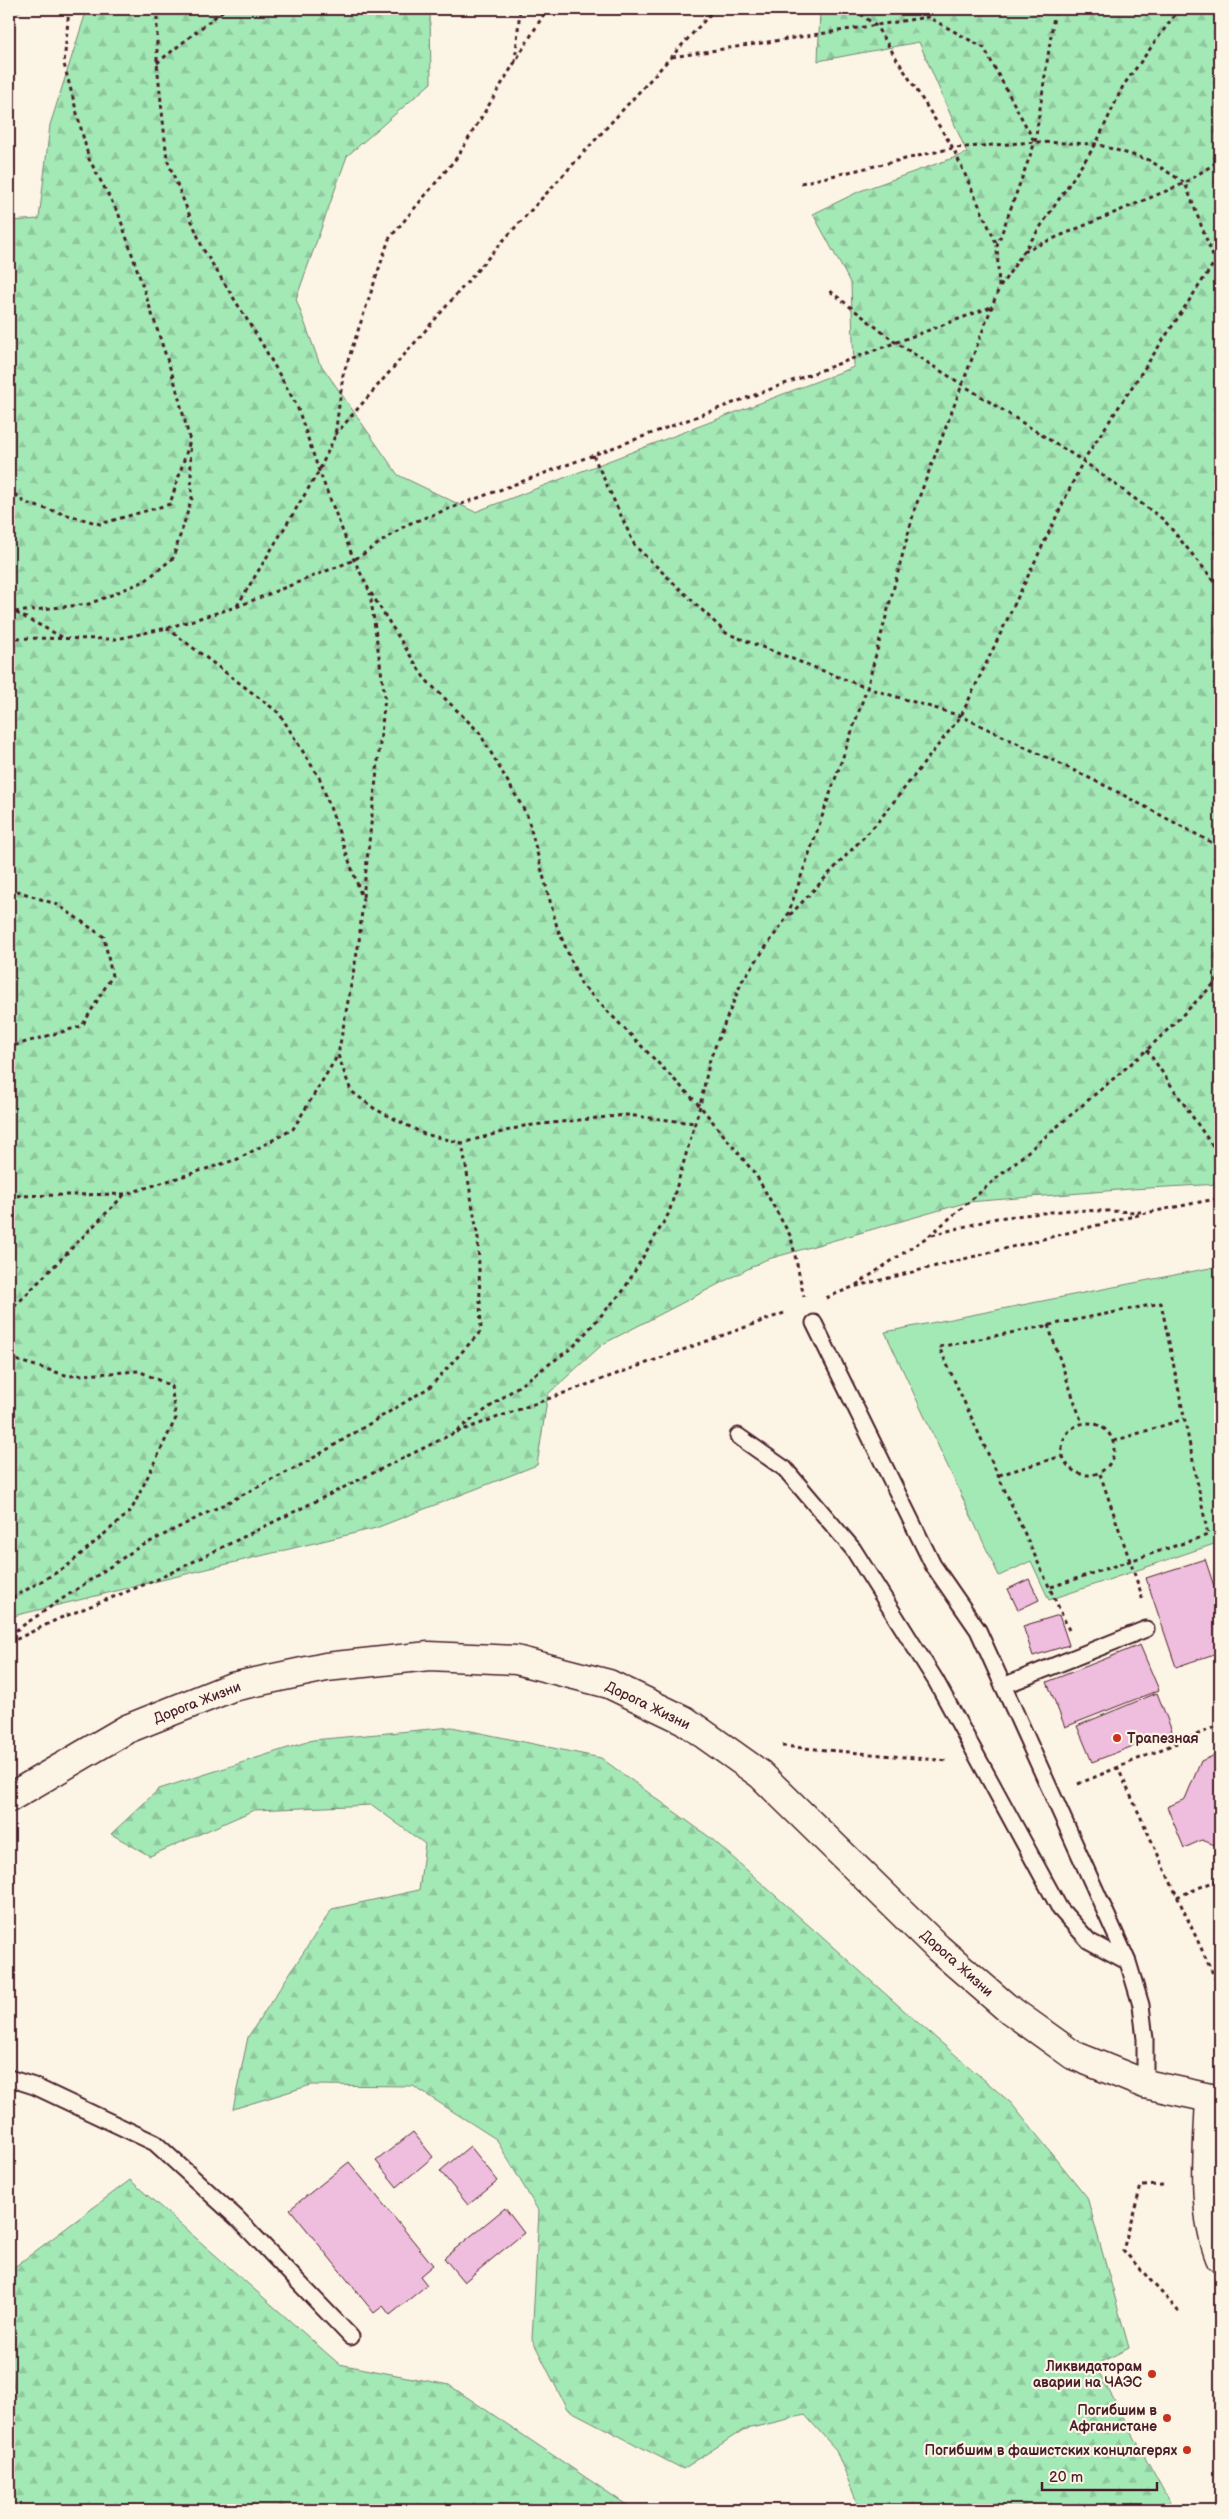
<svg xmlns="http://www.w3.org/2000/svg" width="1229" height="2519" font-family="'Balsamiq Sans',sans-serif">
<style>
.forest{fill:url(#forest-firs);stroke:#768470}
.green{fill:#a3e9b6;stroke:#768470}
.building{fill:#efbddd;stroke:#4a1f2b}
.lines{fill:none;stroke-linecap:round;stroke-linejoin:round}
.lane-casing{stroke:#4a1f2b;stroke-width:19}
.street-casing{stroke:#4a1f2b;stroke-width:31}
.secondary-casing{stroke:#4a1f2b;stroke-width:31}
.path{stroke:#4a1f2b;stroke-width:3;stroke-dasharray:4 4;stroke-linecap:butt}
.lane{stroke:#fcf5e5;stroke-width:15}
.street{stroke:#fcf5e5;stroke-width:28}
.secondary{stroke:#fcf5e5;stroke-width:28}
.poi-dot{fill:#c8321e;stroke:#fcf5e5;stroke-width:2}
.labels{text-anchor:middle;stroke-width:4.5;stroke-linejoin:round;paint-order:stroke}
.street-label{font-size:14px;fill:#4a1f2b;stroke:#fcf5e5}
.poi-label{font-size:14px;font-weight:bold;fill:#4a1f2b;stroke:#fcf5e5;text-anchor:end}
</style>
<defs>
<pattern id="forest-firs" width="22" height="20" patternUnits="userSpaceOnUse" patternTransform="scale(1.25)"><rect width="22" height="20" fill="#a3e9b6"/><path d="M5 1l3.5 6h-7zM16 11l3.5 6h-7z" fill="#8ec79d"/></pattern>
</defs>
<rect width="100%" height="100%" fill="#fcf5e5"/>
<filter id="ink" filterUnits="userSpaceOnUse"><feTurbulence type="fractalNoise" baseFrequency=".02" numOctaves="2"/><feDisplacementMap in="SourceGraphic" scale="10" xChannelSelector="R" yChannelSelector="G"/><feConvolveMatrix kernelMatrix="1 2 1 2 8 2 1 2 1" color-interpolation-filters="sRGB"/></filter>
<g filter="url(#ink)">
<path class="forest" d="M87,9H430L431,83L347,156L296,299L319,362L398,475L475,512L854,367L851,284L813,214L860,191L967,153L919,42L818,61L820,9H1220V1184L1131,1189L968,1202L765,1260L603,1344L548,1394L537,1465L376,1528L9,1617V221L39,219L50,125Z
M452,1727L601,1758L712,1839L908,2014L1011,2103L1087,2197L1129,2348L1095,2365L1174,2510H860L836,2450L805,2415L743,2430L683,2469L567,2409L532,2339L539,2212L496,2139L413,2086L311,2085L233,2109L248,2037L332,1909L419,1890L425,1844L372,1805L254,1810L150,1856L111,1834L159,1789L313,1740Z
M130,2180L339,2364L449,2385L634,2510H9V2398L15,2394L9,2360V2271Z"/>
<path class="green" d="M1215,1267L1220,1310V1542L1049,1600L1031,1561L999,1576L885,1332Z"/>
<path class="building" d="M1205,1559L1220,1604V1652L1176,1667L1146,1578Z
M1029,1579L1039,1600L1018,1610L1008,1589Z
M1059,1615L1069,1645L1033,1656L1023,1626Z
M1140,1645L1159,1690L1065,1727L1047,1682Z
M1157,1693L1172,1731L1092,1762L1077,1726Z
M1220,1753V1847L1202,1840L1184,1848L1167,1807L1185,1799L1201,1761Z
M413,2132L433,2157L397,2187L376,2161Z
M470,2146L498,2181L468,2205L440,2171Z
M349,2162L433,2265L420,2276L427,2285L390,2315L383,2306L374,2313L290,2209Z
M505,2208L524,2233L464,2282L444,2258Z"/>
<g class="lines">
<g class="lane-casing">
<path id="lane" d="M814,1323L933,1565L978,1630L1128,1962L1141,2005L1145,2039V2084
M738,1436L785,1469L853,1549L936,1681L1060,1909L1089,1941L1128,1962
M1003,1686L1146,1629
M9,2078L34,2086L155,2143L237,2218L351,2337"/>
</g>
<g class="street-casing">
<path id="street" d="M1210,2098C1208,2150 1201,2209 1220,2258"/>
</g>
<g class="secondary-casing">
<path id="secondary" d="M9,1798L127,1729L232,1687L326,1667L429,1656L516,1660L609,1684L684,1720L760,1774L938,1948L1006,2007L1073,2055L1145,2084L1210,2098L1220,2099"/>
</g>
<path class="path" d="M157,9V63L167,159L203,249L261,342L297,406L319,471L354,560L369,590L425,679L479,732L527,815L557,927L581,984L700,1106L756,1175L791,1237L804,1297
M854,9L876,26L953,148L997,245
M9,13L25,9
M672,57L928,17L984,48L1034,141
M515,62L520,9
M157,63L225,9
M801,183L953,148L1035,142L1096,144L1149,160L1185,183L1220,275
M1024,251L1185,183L1220,160
M1000,287L1096,144L1123,86L1179,9
M830,291L895,342L1083,461L1164,520L1220,588
M335,435L501,243L715,9
M593,455L635,546L726,633L867,688L961,716L1112,789L1220,847
M9,489L25,503L100,524L170,504L190,441L175,383L119,215L89,159L64,64L69,9
M237,606L319,471L335,436L343,375L389,239L458,156L547,9
M9,609L62,637
M15,612L89,604L145,581L173,558L192,498L190,445
M167,628L279,713L320,779L363,900L359,942L338,1055L351,1091L375,1109L424,1134L462,1143L524,1126L626,1115L694,1123
M9,638L117,639L167,628L236,607L354,560L408,524L991,307
M9,888L58,905L104,937L112,976L82,1026L9,1047
M363,897L385,698L370,593
M790,915L877,823L961,716L1083,461L1220,254
M1147,1050L1220,1157
M9,1196L126,1194L238,1159L293,1129L338,1055
M932,1235L997,1218L1070,1210L1141,1212
M856,1285L930,1235L1147,1050L1220,978
M826,1298L853,1287L1146,1213L1220,1198
M9,1312L125,1194
M1048,1325L1082,1423
M9,1358L69,1376L139,1371L171,1386L176,1418L131,1511L66,1567L14,1597H9
M1062 1449a26 26 0 1 1 52 0a26 26 0 1 1-52 0Z
M457,1432L787,1312
M1114,1441L1184,1419
M1100,1474L1141,1593L1143,1603
M999,1475L1062,1456
M1051,1587L1208,1535L1161,1303L939,1347L1069,1630
M9,1635L136,1549L305,1463L430,1387L481,1331L478,1238L462,1143
M9,1643L58,1619L156,1580L452,1434L573,1347L623,1291L669,1213L700,1106L710,1059L742,981L787,917L867,688L915,508L999,288L997,246L1035,142L1055,9
M782,1746L949,1761
M1117,1766L1220,1989
M1078,1784L1220,1725
M1177,1897L1220,1879
M1215,2059L1220,2040
M1163,2185L1141,2186L1123,2250L1180,2313"/>
<use href="#lane" class="lane"/>
<use href="#street" class="street"/>
<use href="#secondary" class="secondary"/>
</g>
</g>
<g class="poi-dot">
<circle cx="1117" cy="1738" r="5"/>
<circle cx="1152" cy="2374" r="5"/>
<circle cx="1167" cy="2418" r="5"/>
<circle cx="1187" cy="2450" r="5"/>
</g>
<g class="labels">
<g class="street-label">
<text transform="translate(197 1702) rotate(-21)" y="5">Дорога Жизни</text>
<text transform="translate(648 1705) rotate(26)" y="5">Дорога Жизни</text>
<text transform="translate(957 1963) rotate(42)" y="5">Дорога Жизни</text>
</g>
<g class="poi-label">
<text x="1127" y="1743" text-anchor="start">Трапезная</text>
<text x="1142" y="2371">Ликвидаторам<tspan x="1142" dy="16">аварии на ЧАЭС</tspan></text>
<text x="1157" y="2415">Погибшим в<tspan x="1157" dy="16">Афганистане</tspan></text>
<text x="1177" y="2455">Погибшим в фашистских концлагерях</text>
</g>
</g>
<rect width="1229" height="2519" fill="none" stroke="#fcf5e5" stroke-width="30"/>
<rect x="15" y="15" width="1199" height="2489" fill="none" stroke="#4a1f2b" stroke-width="2" filter="url(#ink)"/>
<path d="M1042 2482v8h115v-8" fill="none" stroke="#4a1f2b" stroke-width="2.5"/>
<text x="1049" y="2482" font-size="15" fill="#4a1f2b" stroke="#fcf5e5" stroke-width="4" paint-order="stroke">20 m</text>
</svg>
